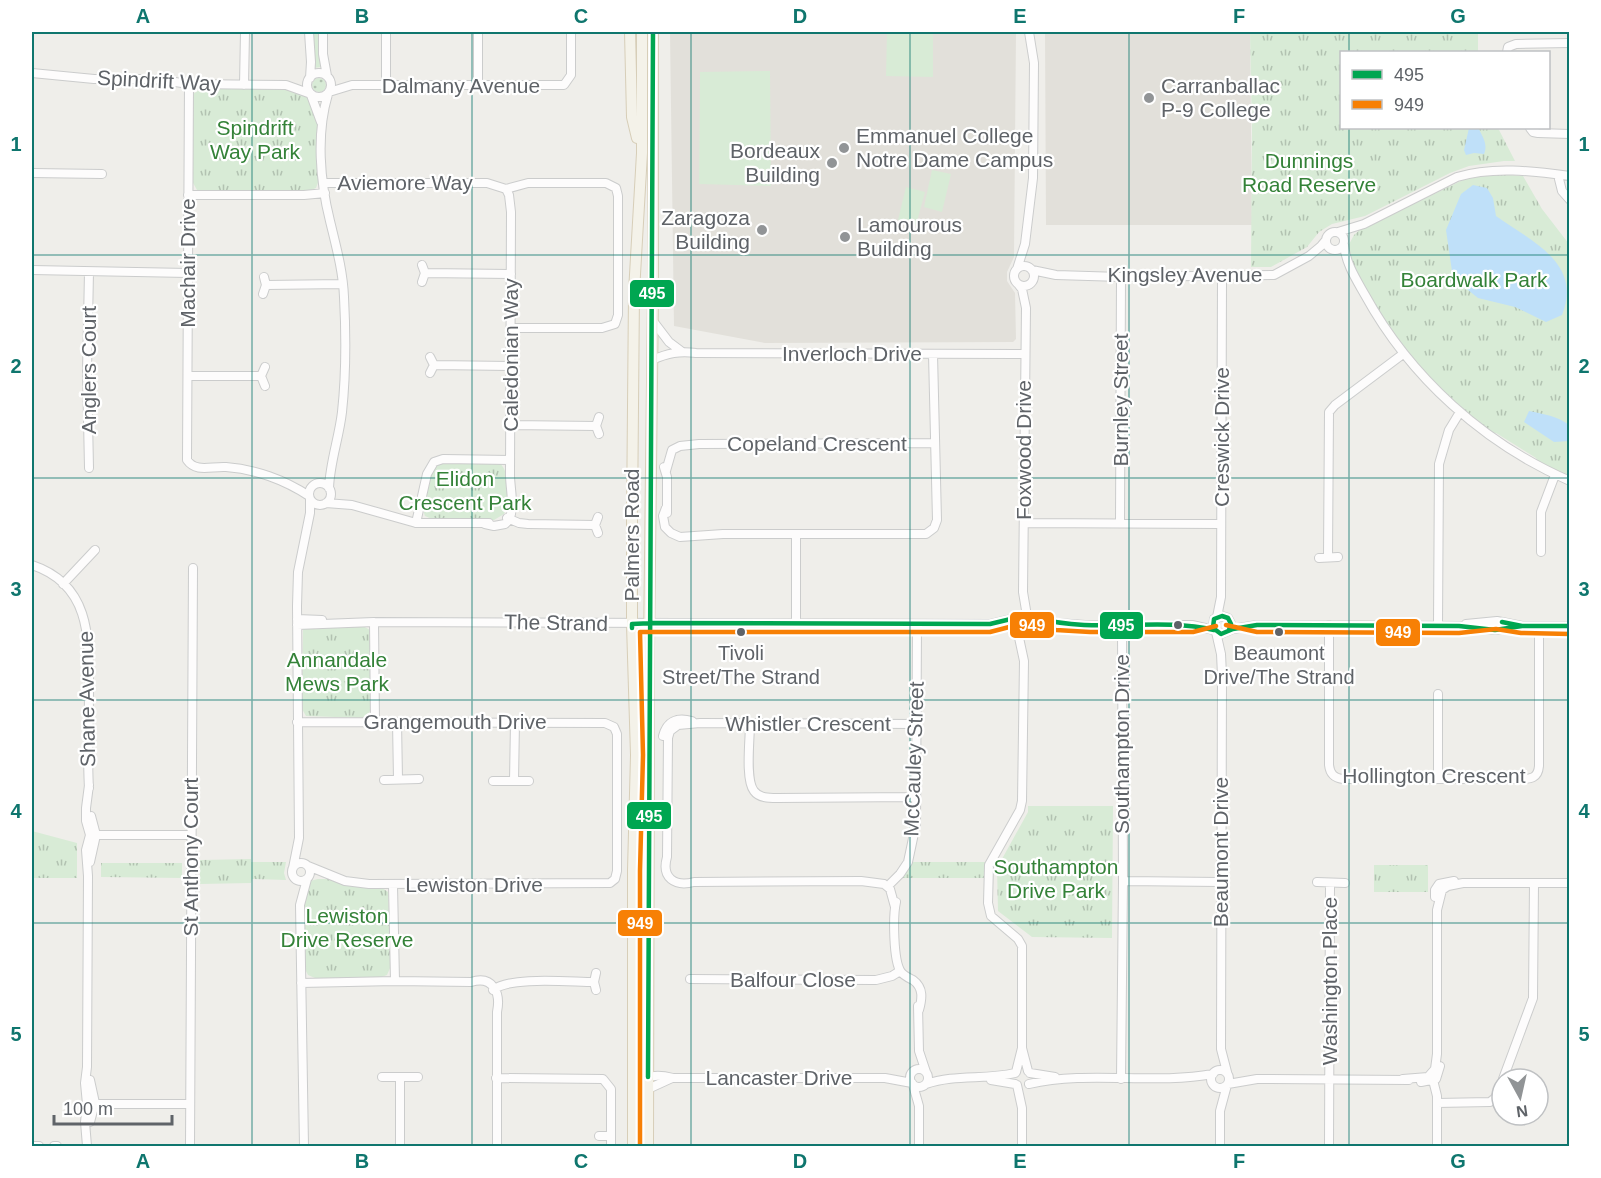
<svg xmlns="http://www.w3.org/2000/svg" width="1601" height="1178" font-family="Arial,sans-serif">
<style>
.education{fill:#e2e0da}
.grass{fill:#d8ebd6}
.park{fill:url(#park-tufts)}
.garden{fill:url(#garden-dots)}
.water{fill:#bfe0f9}
.lines{fill:none;stroke-linecap:round;stroke-linejoin:round}
.minor-casing{stroke:#cbcccc;stroke-width:10}
.major-casing{stroke:#d7ceb8;stroke-width:12}
.minor{stroke:#fdfcfc;stroke-width:8}
.major{stroke:#f4f2e9;stroke-width:10}
.bus-1-casing{stroke:#fff;stroke-width:9}
.bus-2-casing{stroke:#fff;stroke-width:9}
.bus-1{stroke:#00a651;stroke-width:4.5}
.bus-2{stroke:#f78005;stroke-width:4.5}
.grid{fill:none;stroke:#0f766e;stroke-width:1.5;stroke-opacity:0.55}
.poi-dot{fill:#919496;stroke:#fff;stroke-width:2}
.bus-dot{fill:#5f6368;stroke:#fff;stroke-width:2}
.labels{text-anchor:middle;stroke-width:4.5;stroke-linejoin:round;paint-order:stroke}
.bus-label{font-size:20px;fill:#5f6368;stroke:#fff}
.street-label{font-size:21px;fill:#5f6368;stroke:#fff}
.poi-label{font-size:21px;fill:#5f6368;stroke:#fff;text-anchor:start}
.park-label{font-size:21px;fill:#348238;stroke:#fff}
.line-badge{stroke:#fff;stroke-width:2}
.badge-label{font-size:16px;text-anchor:middle;font-weight:bold;fill:#fff}
.neatline{fill:none;stroke:#0f766e;stroke-width:2}
.grid-label{font-size:20px;text-anchor:middle;font-weight:bold;fill:#0f766e}
</style>
<defs>
<pattern id="park-tufts" width="24" height="20" patternUnits="userSpaceOnUse" patternTransform="scale(1.5)"><rect width="24" height="20" fill="#d8ebd6"/><path d="M3 7l-1-3M5 7V3M7 7l1-3M15 17l-1-3M17 17v-4M19 17l1-3" fill="none" stroke="#b2c2b1"/></pattern>
<pattern id="garden-dots" width="8" height="8" patternUnits="userSpaceOnUse" patternTransform="scale(1.5)"><rect width="8" height="8" fill="#d8ebd6"/><path d="M2 2h.1M6 6h.1" fill="none" stroke="#b2c2b1" stroke-width="1.8" stroke-linecap="round"/></pattern>
</defs>
<rect width="100%" height="100%" fill="#efeeea"/>
<path class="education" d="M670,32H1016L1014,257L1007,272V281L1015,293L1016,339L1013,342L765,343L674,326Z
M1045,32H1250L1252,225H1046Z"/>
<path class="grass" d="M312,32H321V67L314,68Z
M887,32H933V77L886,76Z
M770,71L771,186L699,184L700,72Z
M932,170L951,174L942,212L924,207Z
M906,187L925,192L916,225L898,220Z"/>
<path class="park" d="M1250,32H1478V52H1342V128H1498L1515,161H1504L1469,166L1450,173L1365,216L1332,224L1319,232L1307,247L1271,267H1251L1252,132Z
M201,89H285L307,96L317,118L319,180L316,188L306,192L197,190L192,181L193,94Z
M1496,174L1523,176L1542,209L1569,244V478L1537,461L1536,458L1496,433H1492C1437,392 1366,314 1347,248L1354,235L1361,229L1465,179Z
M443,463H499C511,470 509,503 504,514L494,520H434L425,516C420,506 429,476 434,466Z
M363,626L370,630L371,634L372,709L364,718L306,716L302,709L303,630L305,628Z
M1028,806H1113L1112,938L1032,937L998,911L997,868L1028,812Z
M32,831L77,843V878H32Z
M251,859V862H286L284,873L286,880L252,879L251,883L200,884V860Z
M911,862H986L985,878H900Z
M101,863H182V878L101,877Z
M1374,865H1428V892H1374Z
M318,879H329L349,885L382,888L388,892L391,966L387,975L379,978H315L308,975L305,969L304,903L310,881Z"/>
<path class="garden" d="M312 85a7 7 0 1 1 14 0a7 7 0 1 1-14 0Z"/>
<path class="water" d="M1469,128L1479,129C1483,138 1488,144 1484,154L1474,153L1466,155L1464,150Z
M1473,185L1487,188L1493,198L1496,216C1531,241 1583,263 1562,315L1546,322L1515,307L1478,298L1453,278L1446,230L1461,194Z
M1529,411C1543,414 1558,416 1569,425V441L1554,442L1524,422Z"/>
<g class="lines">
<g class="minor-casing">
<path id="minor" d="M309,32L311,62L310,78
M323,32V54L327,76
M1507,52L1508,47L1516,44L1570,43
M307 85a12 12 0 1 1 24 0a12 12 0 1 1-24 0Z
M32,73L94,79H154L189,84L286,85L311,94
M189,84L187,460C196,473 211,466 226,467C255,469 285,480 309,496
M244,85L245,32
M386,86V32
M478,86V32
M329,92L352,85H564L571,75V32
M328,94C316,134 320,181 330,221C336,246 343,271 344,297C346,335 346,375 342,412C339,438 330,462 329,488
M311,95L321,122
M1530,128L1533,132L1538,133L1570,134
M32,173L102,174
M1559,179L1562,191L1570,200
M323,183H487L506,189
M506,189L528,183H606L616,188L618,196V315L615,324L602,328H511
M188,195H304L325,193
M1326 241a9 9 0 1 1 18 0a9 9 0 1 1-18 0Z
M1338,232L1364,224L1457,177C1493,166 1532,171 1570,176
M1344,245C1346,264 1356,279 1365,295C1410,377 1484,444 1570,481
M1014 276a10 10 0 1 1 20 0a10 10 0 1 1-20 0Z
M1017,269L1025,244L1033,178L1034,63L1029,32
M32,270L188,273
M1032,270L1056,275L1121,277L1274,275L1309,256L1321,246L1326,240
M89,272L87,371L89,468
M425,273L511,274
M422,282L425,273L422,265
M1018,284L1022,289L1026,308L1023,592L1027,616
M266,285L343,284
M263,294L266,285L264,277
M653,321L669,342L681,351
M652,360C668,353 679,351 696,353L1024,354
M434,365L511,366
M430,373L434,365L430,357
M188,376H261
M265,386L261,376L265,367
M599,417L596,426L599,434
M510,425L596,426
M664,467L667,477V513
M666,471L672,450L680,446L699,444L934,443
M309 494a11 11 0 1 1 22 0a11 11 0 1 1-22 0Z
M326,503L352,505L416,523H489
M666,508L663,516L665,527L671,533L680,537L723,534H926L934,528L937,520L933,354
M598,517L595,525L598,533
M507,518L519,523L528,524L595,525
M416,523L427,474L434,462L443,459L510,460
M1024,523L1221,524
M1120,523L1121,277
M485,524L494,526L505,524C517,515 510,490 510,475L511,212L509,195L506,189
M796,534V624
M1541,552V512L1555,475
M1328,557L1329,412L1335,405L1403,354
M1319,558L1338,557
M32,565C92,585 89,640 89,692C89,724 87,757 89,788
M63,584L95,550
M1013 625a10 10 0 1 1 20 0a10 10 0 1 1-20 0Z
M1029,617L1057,623L1085,625H1192L1214,630
M1217,617L1221,597L1222,277
M297,619L322,620
M374,622L375,723
M1466,624L1497,621L1522,626H1570
M297,625L374,622L990,624L1015,618
M1329,625V765C1330,774 1334,778 1343,779H1521C1531,779 1538,778 1539,766V626
M1438,625L1439,464L1449,430L1460,412
M1229,630L1231,624L1228,618L1222,616L1214,619L1213,628L1216,632L1221,634L1233,629L1257,625L1459,626L1495,630L1522,626
M1216,632L1221,654L1222,675L1221,1049L1227,1072
M1018,633L1024,661L1022,801L1020,810L989,865L988,903L991,916L1018,939L1022,946V1048L1028,1071
M297,722L605,723L614,727L617,734V871L615,879L610,883L369,884L345,881L308,866
M397,722L398,779
M750,724C750,739 745,780 754,791C759,798 769,798 777,798L916,797
M663,736C667,721 677,717 692,721
M1438,779V694
M384,780L419,779
M493,781H529
M514,781L515,722
M93,835H190
M90,862L96,835L91,816
M292 872a9 9 0 1 1 18 0a9 9 0 1 1-18 0Z
M293,868L299,838L297,606L298,572L310,513V499
M1123,881L1220,882
M1317,882L1345,883
M393,885L395,981
M888,886L900,874L908,862L916,824L917,624
M1435,897V890L1439,884L1454,881
M896,902C893,915 893,961 901,972C904,976 909,978 913,980C924,988 922,999 919,1010
M895,907L890,889L884,884L861,881L694,882C675,887 661,878 667,857L668,738L670,731L678,725L700,723L917,724
M690,979L876,980L892,976L900,971
M301,983L395,981L471,982C493,975 501,993 497,1012V1146
M493,990C510,976 570,982 594,982
M596,990L594,982L596,973
M918,1006L919,1051L926,1072
M910 1078a9 9 0 1 1 18 0a9 9 0 1 1-18 0Z
M1211 1079a9 9 0 1 1 18 0a9 9 0 1 1-18 0Z
M1016,1072L1022,1048
M1030,1073L1055,1077
M1432,1076L1437,1096V1146
M382,1077H418
M400,1077V1146
M496,1078L603,1079L611,1089V1146
M1121,1079L1123,881L1122,625
M1403,1079L1428,1077L1435,1069L1437,1054V910L1442,890L1448,886L1463,883H1570
M1503,1079L1533,998L1534,883
M90,1080L95,1103L90,1122
M991,1080L1015,1084
M1421,1082L1436,1079L1440,1066
M926,1084C955,1074 985,1080 1015,1073
M1029,1084C1089,1070 1152,1085 1213,1074
M1228,1084L1257,1079L1409,1080
M913,1085L919,1106V1146
M1017,1085L1022,1108V1146
M648,1089L672,1078
M633,1097C644,1077 649,1072 673,1078H885L912,1083
M1437,1103L1490,1102L1495,1098L1502,1083
M87,1104H190
M599,1136H611
M32,1146H39
M54,1146H57
M87,1146L85,1122L87,1104L85,1083L87,1067L88,876L86,850L90,835L86,821V808L89,785
M190,1146L193,568
M304,1146L300,905L307,879
M1220,1146V1111L1227,1085
M1329,1146L1330,883"/>
</g>
<g class="major-casing">
<path id="major" d="M630,32L632,117L637,138
M633,1146V871L636,755L632,624V522L634,292L642,153V32
M648,1146L649,647L653,294V32"/>
</g>
<use href="#minor" class="minor"/>
<use href="#major" class="major"/>
<g class="bus-1-casing">
<path id="bus-1" d="M1029,617C1047,621 1065,624 1084,625C1127,627 1172,620 1214,630
M1502,622L1522,626H1570
M632,628V624L654,623L990,624L1015,618
M1229,630L1231,624L1228,618L1222,616L1214,619L1213,628L1221,634L1233,629L1257,625L1459,626L1495,630L1522,626
M648,1077L653,32"/>
</g>
<g class="bus-2-casing">
<path id="bus-2" d="M1027,624L1056,630L1090,632H1193L1216,626
M1226,625L1257,632L1459,633L1496,629L1521,633L1570,634
M640,1146V871L643,755L640,632H990L1017,625"/>
</g>
<use href="#bus-1" class="bus-1"/>
<use href="#bus-2" class="bus-2"/>
</g>
<path class="grid" d="M252,32V1146M472,32V1146M691,32V1146M910,32V1146M1129,32V1146M1349,32V52M1349,128V1146M32,255H1570M32,478H1570M32,700H1570M32,923H1570"/>
<g class="poi-dot">
<circle cx="1149" cy="98" r="6"/>
<circle cx="844" cy="148" r="6"/>
<circle cx="832" cy="163" r="6"/>
<circle cx="762" cy="230" r="6"/>
<circle cx="845" cy="237" r="6"/>
</g>
<g class="bus-dot">
<circle cx="1178" cy="625" r="5"/>
<circle cx="741" cy="632" r="5"/>
<circle cx="1279" cy="632" r="5"/>
</g>
<g class="labels">
<g class="bus-label">
<text x="741" y="660">Tivoli<tspan x="741" dy="24">Street/The Strand</tspan></text>
<text x="1279" y="660">Beaumont<tspan x="1279" dy="24">Drive/The Strand</tspan></text>
</g>
<g class="street-label">
<text transform="translate(159 81) rotate(3)" y="7">Spindrift Way</text>
<text x="461" y="93">Dalmany Avenue</text>
<text x="405" y="190">Aviemore Way</text>
<text transform="translate(188 263) rotate(-90)" y="7">Machair Drive</text>
<text x="1185" y="282">Kingsley Avenue</text>
<text x="852" y="361">Inverloch Drive</text>
<text transform="translate(511 355) rotate(-90)" y="7">Caledonian Way</text>
<text transform="translate(89 370) rotate(-90)" y="7">Anglers Court</text>
<text transform="translate(1121 400) rotate(-90)" y="7">Burnley Street</text>
<text transform="translate(1222 437) rotate(-90)" y="7">Creswick Drive</text>
<text x="817" y="451">Copeland Crescent</text>
<text transform="translate(1024 450) rotate(-90)" y="7">Foxwood Drive</text>
<text transform="translate(632 535) rotate(-90)" y="7">Palmers Road</text>
<text transform="translate(556 623) rotate(1)" y="7">The Strand</text>
<text transform="translate(87 699) rotate(-91)" y="7">Shane Avenue</text>
<text x="455" y="729">Grangemouth Drive</text>
<text x="808" y="731">Whistler Crescent</text>
<text transform="translate(1122 744) rotate(-90)" y="7">Southampton Drive</text>
<text transform="translate(914 759) rotate(-88)" y="7">McCauley Street</text>
<text x="1434" y="783">Hollington Crescent</text>
<text transform="translate(1221 852) rotate(-90)" y="7">Beaumont Drive</text>
<text transform="translate(191 857) rotate(-90)" y="7">St Anthony Court</text>
<text x="474" y="892">Lewiston Drive</text>
<text x="793" y="987">Balfour Close</text>
<text transform="translate(1330 981) rotate(-90)" y="7">Washington Place</text>
<text x="779" y="1085">Lancaster Drive</text>
</g>
<g class="poi-label">
<text x="1161" y="93">Carranballac<tspan x="1161" dy="24">P-9 College</tspan></text>
<text x="856" y="143">Emmanuel College<tspan x="856" dy="24">Notre Dame Campus</tspan></text>
<text x="820" y="158" text-anchor="end">Bordeaux<tspan x="820" dy="24">Building</tspan></text>
<text x="750" y="225" text-anchor="end">Zaragoza<tspan x="750" dy="24">Building</tspan></text>
<text x="857" y="232">Lamourous<tspan x="857" dy="24">Building</tspan></text>
</g>
<g class="park-label">
<text x="255" y="135">Spindrift<tspan x="255" dy="24">Way Park</tspan></text>
<text x="1309" y="168">Dunnings<tspan x="1309" dy="24">Road Reserve</tspan></text>
<text x="1474" y="287">Boardwalk Park</text>
<text x="465" y="486">Elidon<tspan x="465" dy="24">Crescent Park</tspan></text>
<text x="337" y="667">Annandale<tspan x="337" dy="24">Mews Park</tspan></text>
<text x="1056" y="874">Southampton<tspan x="1056" dy="24">Drive Park</tspan></text>
<text x="347" y="923">Lewiston<tspan x="347" dy="24">Drive Reserve</tspan></text>
</g>
</g>
<g class="line-badge">
<rect x="629" y="279" width="46" height="29" rx="6" fill="#00a651"/>
<rect x="1009" y="611" width="46" height="28" rx="6" fill="#f78005"/>
<rect x="1099" y="611" width="45" height="29" rx="6" fill="#00a651"/>
<rect x="1375" y="618" width="46" height="29" rx="6" fill="#f78005"/>
<rect x="626" y="801" width="46" height="29" rx="6" fill="#00a651"/>
<rect x="617" y="909" width="46" height="28" rx="6" fill="#f78005"/>
</g>
<g class="badge-label">
<text x="652" y="299">495</text>
<text x="1032" y="631">949</text>
<text x="1121" y="631">495</text>
<text x="1398" y="638">949</text>
<text x="649" y="822">495</text>
<text x="640" y="929">949</text>
</g>
<rect width="1601" height="1178" fill="none" stroke="#ffffff" stroke-width="66"/>
<rect x="1340" y="51" width="210" height="78" fill="#ffffff" stroke="#bfc1c3" stroke-width="1.5"/>
<rect x="1352" y="70" width="30" height="9" fill="#00a651" stroke="#bfc1c3" stroke-width="1.5"/>
<text x="1394" y="81" font-size="18" fill="#5f6368">495</text>
<rect x="1352" y="100" width="30" height="9" fill="#f78005" stroke="#bfc1c3" stroke-width="1.5"/>
<text x="1394" y="111" font-size="18" fill="#5f6368">949</text>
<g transform="translate(1520 1097) rotate(172)"><circle r="28" fill="#ffffff" stroke="#bfc1c3" stroke-width="1.5"/>
<path d="M0-4.5L10 22L0 15L-10 22Z" fill="#919496"/>
<text y="-9" font-size="16" font-weight="bold" text-anchor="middle" fill="#5f6368">N</text>
</g>
<path d="M54 1115v9h118v-9" fill="none" stroke="#5f6368" stroke-width="3"/>
<text x="63" y="1115" font-size="18" fill="#5f6368" stroke="#ffffff" stroke-width="4.5" paint-order="stroke">100 m</text>
<rect x="33" y="33" width="1535" height="1112" class="neatline"/>
<g class="grid-label">
<text x="143" y="23">A</text>
<text x="362" y="23">B</text>
<text x="581" y="23">C</text>
<text x="800" y="23">D</text>
<text x="1020" y="23">E</text>
<text x="1239" y="23">F</text>
<text x="1458" y="23">G</text>
<text x="16" y="151">1</text>
<text x="1584" y="151">1</text>
<text x="16" y="373">2</text>
<text x="1584" y="373">2</text>
<text x="16" y="596">3</text>
<text x="1584" y="596">3</text>
<text x="16" y="818">4</text>
<text x="1584" y="818">4</text>
<text x="16" y="1041">5</text>
<text x="1584" y="1041">5</text>
<text x="143" y="1168">A</text>
<text x="362" y="1168">B</text>
<text x="581" y="1168">C</text>
<text x="800" y="1168">D</text>
<text x="1020" y="1168">E</text>
<text x="1239" y="1168">F</text>
<text x="1458" y="1168">G</text>
</g>
</svg>
